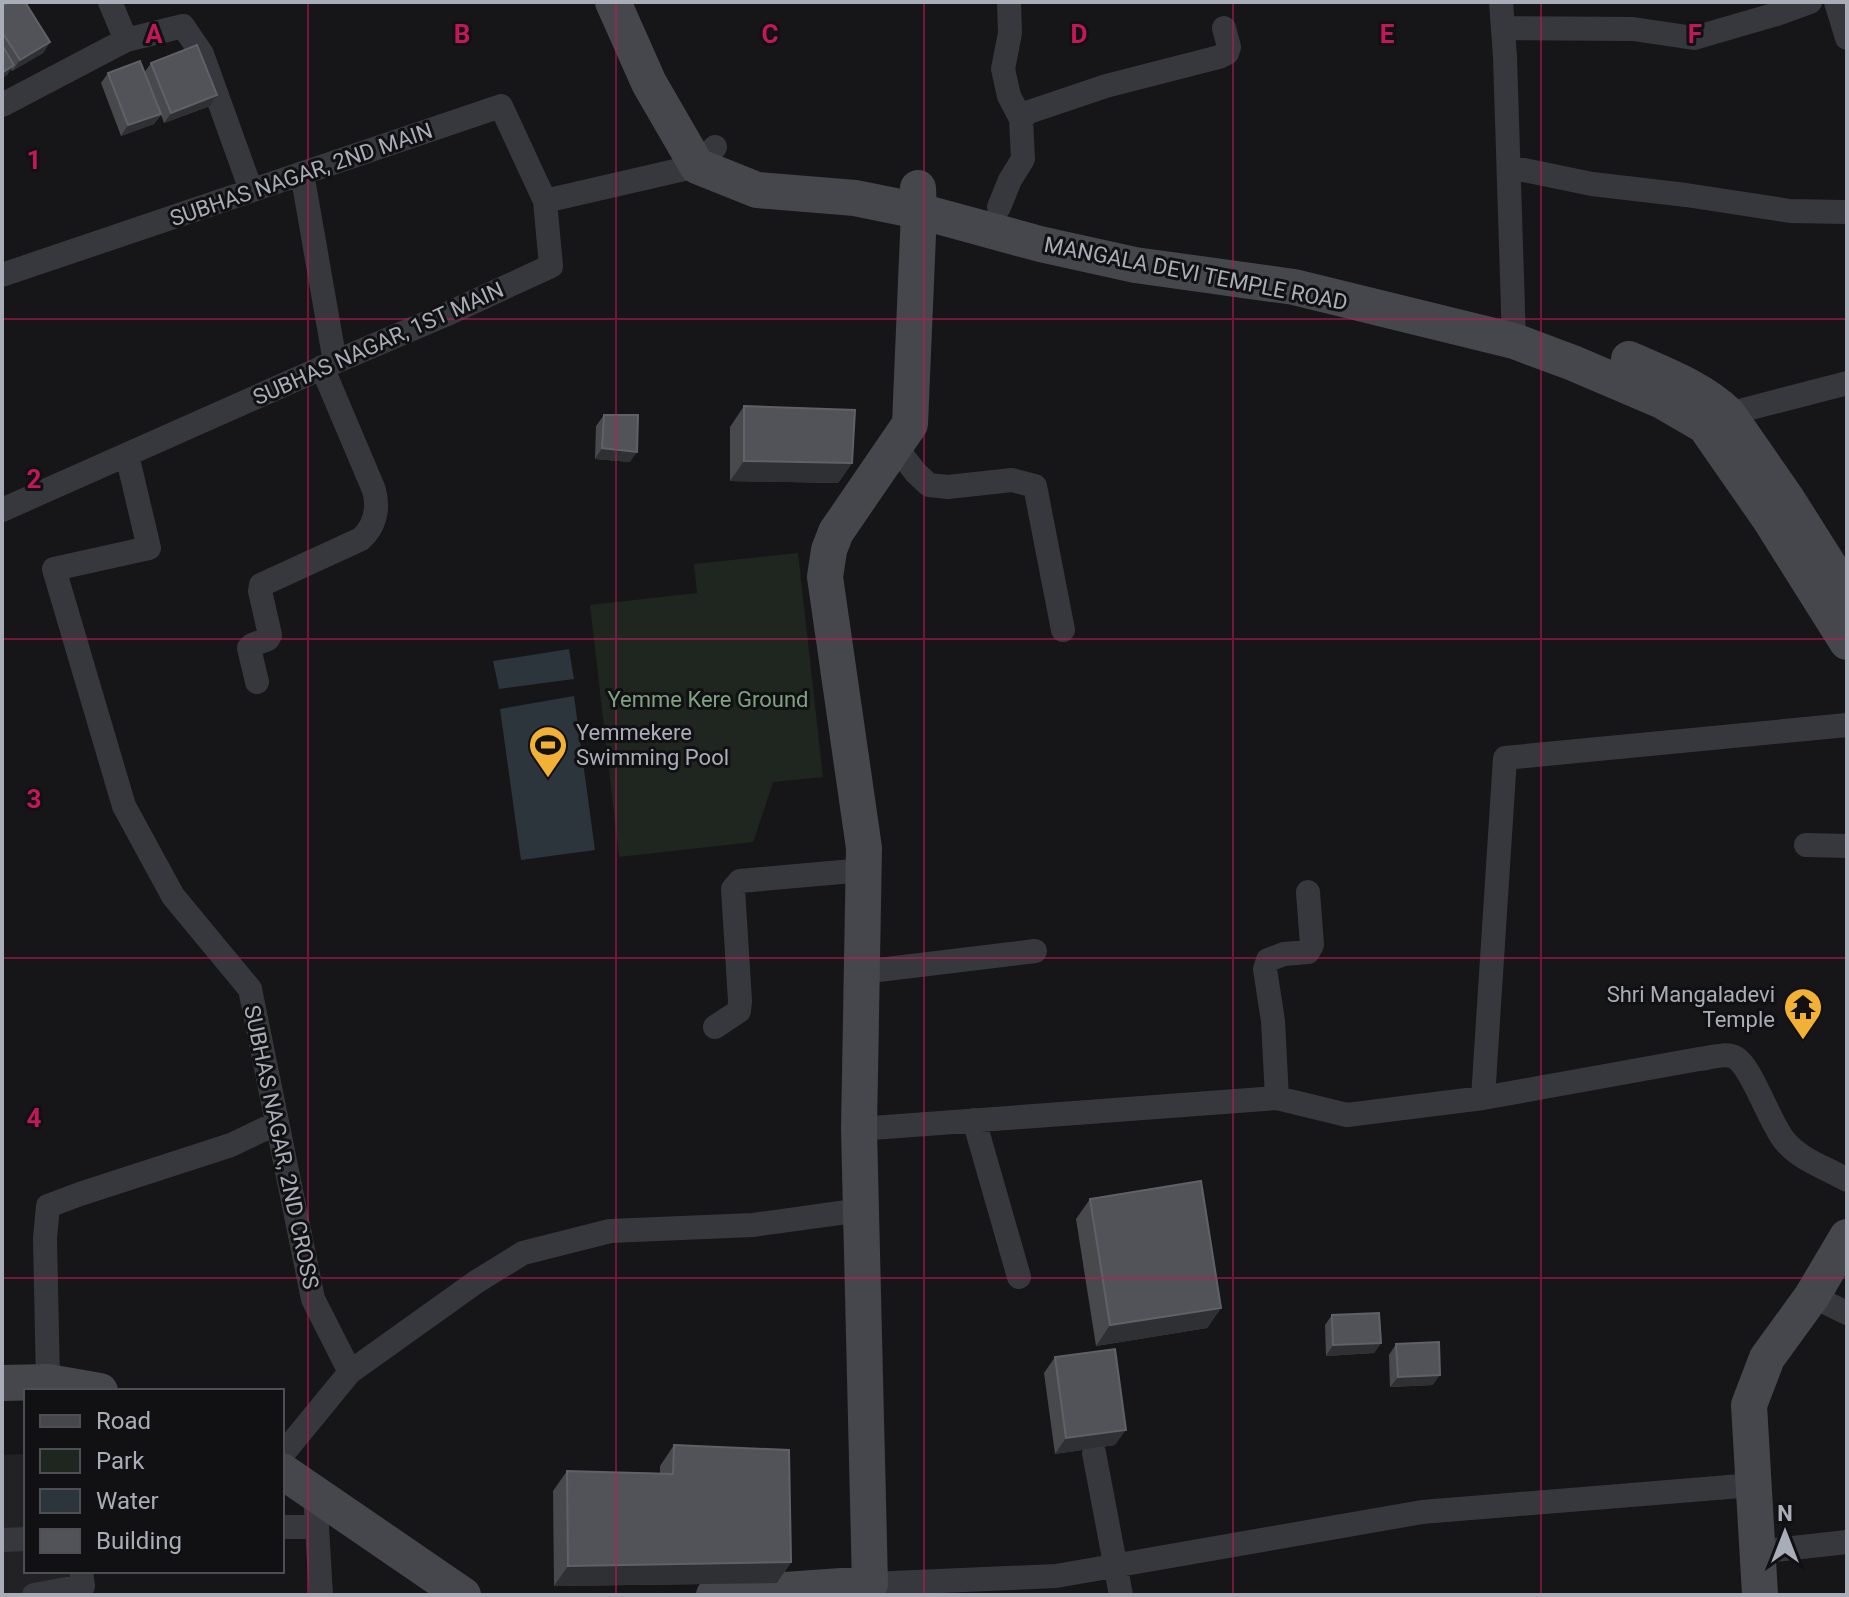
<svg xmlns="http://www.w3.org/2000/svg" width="1849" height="1597" font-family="Roboto,sans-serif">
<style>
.built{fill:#222225}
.green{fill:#1e261f}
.water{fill:#2c353c}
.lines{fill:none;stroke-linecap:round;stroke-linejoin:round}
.street{stroke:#37383d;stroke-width:24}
.secondary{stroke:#45474d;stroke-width:36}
.wall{fill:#47494d}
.shaded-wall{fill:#2f3033}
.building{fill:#525359;stroke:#5f6168;stroke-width:2}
.grid{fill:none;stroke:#c2185b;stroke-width:2;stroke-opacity:0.55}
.labels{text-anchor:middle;stroke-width:6;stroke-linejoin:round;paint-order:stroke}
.street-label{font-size:22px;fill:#a8adb8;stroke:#111113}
.park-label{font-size:22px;fill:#7fa381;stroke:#111113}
.poi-label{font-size:22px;fill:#a8adb8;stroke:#111113;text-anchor:start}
.grid-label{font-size:26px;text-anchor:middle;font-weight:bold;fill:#c2185b;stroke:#111113;stroke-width:6;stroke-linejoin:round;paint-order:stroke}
</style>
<rect width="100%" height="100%" fill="#161618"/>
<path class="built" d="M26,1454V1571H68L72,1595H2V1455Z"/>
<path class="green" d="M798,553L823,777L773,782L753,842L619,857L590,605L697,593L694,564Z"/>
<path class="water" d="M569,649L574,679L499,689L493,661Z
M574,696L595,850L521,860L500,709Z"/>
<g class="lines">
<path class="street" d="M1501,2L1505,57L1514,341
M1836,2L1847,38
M1503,28L1633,29L1694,38L1777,14L1810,2
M126,40L183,26L202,54L251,190
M2,105L126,40L110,2
M1021,119L1029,112L1106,86L1219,57L1227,53L1229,47L1224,28
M1509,167L1592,184L1686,195L1790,211L1847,212
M302,173L335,362
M999,207L1010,180L1023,159L1021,119L1009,96L1003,69L1010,33L1009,2
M2,275L501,106L545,201
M1719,419L1728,414L1847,383
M895,446L916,473L929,485L948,487L1012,480L1035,486L1063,630
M127,455L149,548L54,569L124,806L173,896L250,989L313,1299L350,1372L282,1455
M2,510L335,362L445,315L551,266L545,201L697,166L715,147
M257,682L249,648L252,645L268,639L270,635L260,591L261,585L361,539C375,526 379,509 374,490L322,367
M1806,845L1847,846
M862,972L1035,951
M715,1027L739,1011L740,1001L733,889L740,881L864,870
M1277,1098L1273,1021L1265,969L1268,960L1284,954L1308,952L1312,945L1308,892
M1483,1098L1505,758L1847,725
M974,1120L1019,1277
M859,1129L1277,1098L1347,1115L1483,1098L1699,1059C1710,1058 1727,1052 1736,1058C1752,1068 1769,1121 1784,1140C1800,1160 1825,1167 1847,1180
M1812,1296L1847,1313
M350,1372L476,1282L523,1253L610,1231L753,1225L861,1210
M48,1382L45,1238L48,1206L80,1194L231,1145L277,1123
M1094,1453L1121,1595
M315,1493L321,1595
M282,1527H317
M2,1540L26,1539
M1757,1552L1847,1542
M34,1595L83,1586L81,1571
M868,1595L870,1584L1056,1576L1422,1512L1753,1485"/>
<path class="secondary" d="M613,2L649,83L697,166L757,190L855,198L919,211L1040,244L1135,265L1294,287L1514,341L1573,363L1662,401L1705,426L1769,518L1847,642
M1629,359C1663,374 1701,388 1728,414L1787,499L1847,594
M2,1383L48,1382L100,1391
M282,1471L463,1595
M714,1595L870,1584L859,1129L864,848L825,577L829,550L836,532L910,424L919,211L918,188
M1760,1595L1749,1405L1767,1358L1812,1296L1847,1237"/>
</g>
<path class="wall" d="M2,6L50,42L43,53L12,71L11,69L7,75L2,78Z
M151,63L210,106L164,123L161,115L154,124L121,136L101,83L108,73H144Z
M744,406L852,463L838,483L730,481V427Z
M604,415L630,462L595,459L596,426Z
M1090,1199L1221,1308L1207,1328L1096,1346L1076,1219Z
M1332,1315L1381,1343L1374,1353L1326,1356L1325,1325Z
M1396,1344L1433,1385L1390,1387L1389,1355Z
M1055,1357L1115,1445L1055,1454L1044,1373Z
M674,1445L791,1562L777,1583L554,1586L553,1491L567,1471L660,1473V1466Z"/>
<path class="shaded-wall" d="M50,42L43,53L12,71L20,60Z
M14,65L7,75L2,78V73Z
M217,95L210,106L164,123L171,113Z
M161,114L154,124L121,136L128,125Z
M602,448L637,452L630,462L595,459Z
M744,461L852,463L838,483L730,481Z
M1221,1308L1207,1328L1096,1346L1110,1325Z
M1381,1343L1374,1353L1326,1356L1333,1345Z
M1440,1375L1433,1385L1390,1387L1398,1377Z
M1126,1430L1115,1445L1055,1454L1066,1438Z
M791,1562L777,1583L554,1586L568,1566Z"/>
<path class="building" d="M9,2H25L50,42L20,60L2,32V6Z
M2,45L14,65L2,73Z
M197,45L217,95L171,113L151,63Z
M140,61L161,114L128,125L108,73Z
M744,406L855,410L852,463L744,461Z
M604,415H638L637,452L602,448Z
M1201,1181L1221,1308L1110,1325L1090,1199Z
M1379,1313L1381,1343L1333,1345L1332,1315Z
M1439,1342L1440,1375L1398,1377L1396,1344Z
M1115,1349L1126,1430L1066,1438L1055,1357Z
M674,1445L789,1450L791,1562L568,1566L567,1471L673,1474Z"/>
<path class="grid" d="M308,2V1595M616,2V1595M924,2V1595M1233,2V1595M1541,2V1595M2,319H1847M2,639H1847M2,958H1847M2,1278H1847"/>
<defs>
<g id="stadium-pin" transform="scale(2)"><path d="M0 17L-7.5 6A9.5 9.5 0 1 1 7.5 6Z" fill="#f2b134" stroke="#111113"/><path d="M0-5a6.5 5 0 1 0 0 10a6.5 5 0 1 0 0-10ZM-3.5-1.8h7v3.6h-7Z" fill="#111"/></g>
<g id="temple-pin" transform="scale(2)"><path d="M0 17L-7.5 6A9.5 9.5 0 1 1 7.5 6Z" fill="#f2b134" stroke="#111113"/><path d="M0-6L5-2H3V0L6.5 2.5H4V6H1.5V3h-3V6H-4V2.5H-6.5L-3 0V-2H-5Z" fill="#111"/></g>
</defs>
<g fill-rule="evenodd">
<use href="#stadium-pin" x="548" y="745"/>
<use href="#temple-pin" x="1803" y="1007"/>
</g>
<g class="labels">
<g class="street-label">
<text transform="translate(301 174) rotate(-19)" y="8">SUBHAS NAGAR, 2ND MAIN</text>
<text transform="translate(1196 273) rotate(11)" y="8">MANGALA DEVI TEMPLE ROAD</text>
<text transform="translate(378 343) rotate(-24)" y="8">SUBHAS NAGAR, 1ST MAIN</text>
<text transform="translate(282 1147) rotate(78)" y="8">SUBHAS NAGAR, 2ND CROSS</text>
</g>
<g class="park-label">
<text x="708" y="707">Yemme Kere Ground</text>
</g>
<g class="poi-label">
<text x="576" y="740">Yemmekere<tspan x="576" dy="25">Swimming Pool</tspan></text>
<text x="1775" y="1002" text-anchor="end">Shri Mangaladevi<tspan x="1775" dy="25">Temple</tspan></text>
</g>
</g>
<g class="grid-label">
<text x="154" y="43">A</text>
<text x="462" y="43">B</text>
<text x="770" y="43">C</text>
<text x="1079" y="43">D</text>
<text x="1387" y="43">E</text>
<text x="1695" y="43">F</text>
<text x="34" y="169">1</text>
<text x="34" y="488">2</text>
<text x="34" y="808">3</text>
<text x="34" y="1127">4</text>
</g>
<rect width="1849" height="1597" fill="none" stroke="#a8adb8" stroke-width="8"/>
<rect x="24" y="1389" width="260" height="184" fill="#111113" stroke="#4d4f55" stroke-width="2"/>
<rect x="40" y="1415" width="40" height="12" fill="#45474d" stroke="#4d4f55" stroke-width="2"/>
<text x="96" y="1429" font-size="24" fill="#a8adb8">Road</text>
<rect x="40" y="1449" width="40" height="24" fill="#1e261f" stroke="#4d4f55" stroke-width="2"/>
<text x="96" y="1469" font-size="24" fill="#a8adb8">Park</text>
<rect x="40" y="1489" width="40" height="24" fill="#2c353c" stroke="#4d4f55" stroke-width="2"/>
<text x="96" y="1509" font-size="24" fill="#a8adb8">Water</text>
<rect x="40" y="1529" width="40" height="24" fill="#525359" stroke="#4d4f55" stroke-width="2"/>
<text x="96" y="1549" font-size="24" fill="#a8adb8">Building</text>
<g transform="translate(1785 1533)" stroke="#111113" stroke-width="6" paint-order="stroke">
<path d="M0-6L14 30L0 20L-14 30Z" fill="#a8adb8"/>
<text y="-12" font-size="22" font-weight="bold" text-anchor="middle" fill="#a8adb8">N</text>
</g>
</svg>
